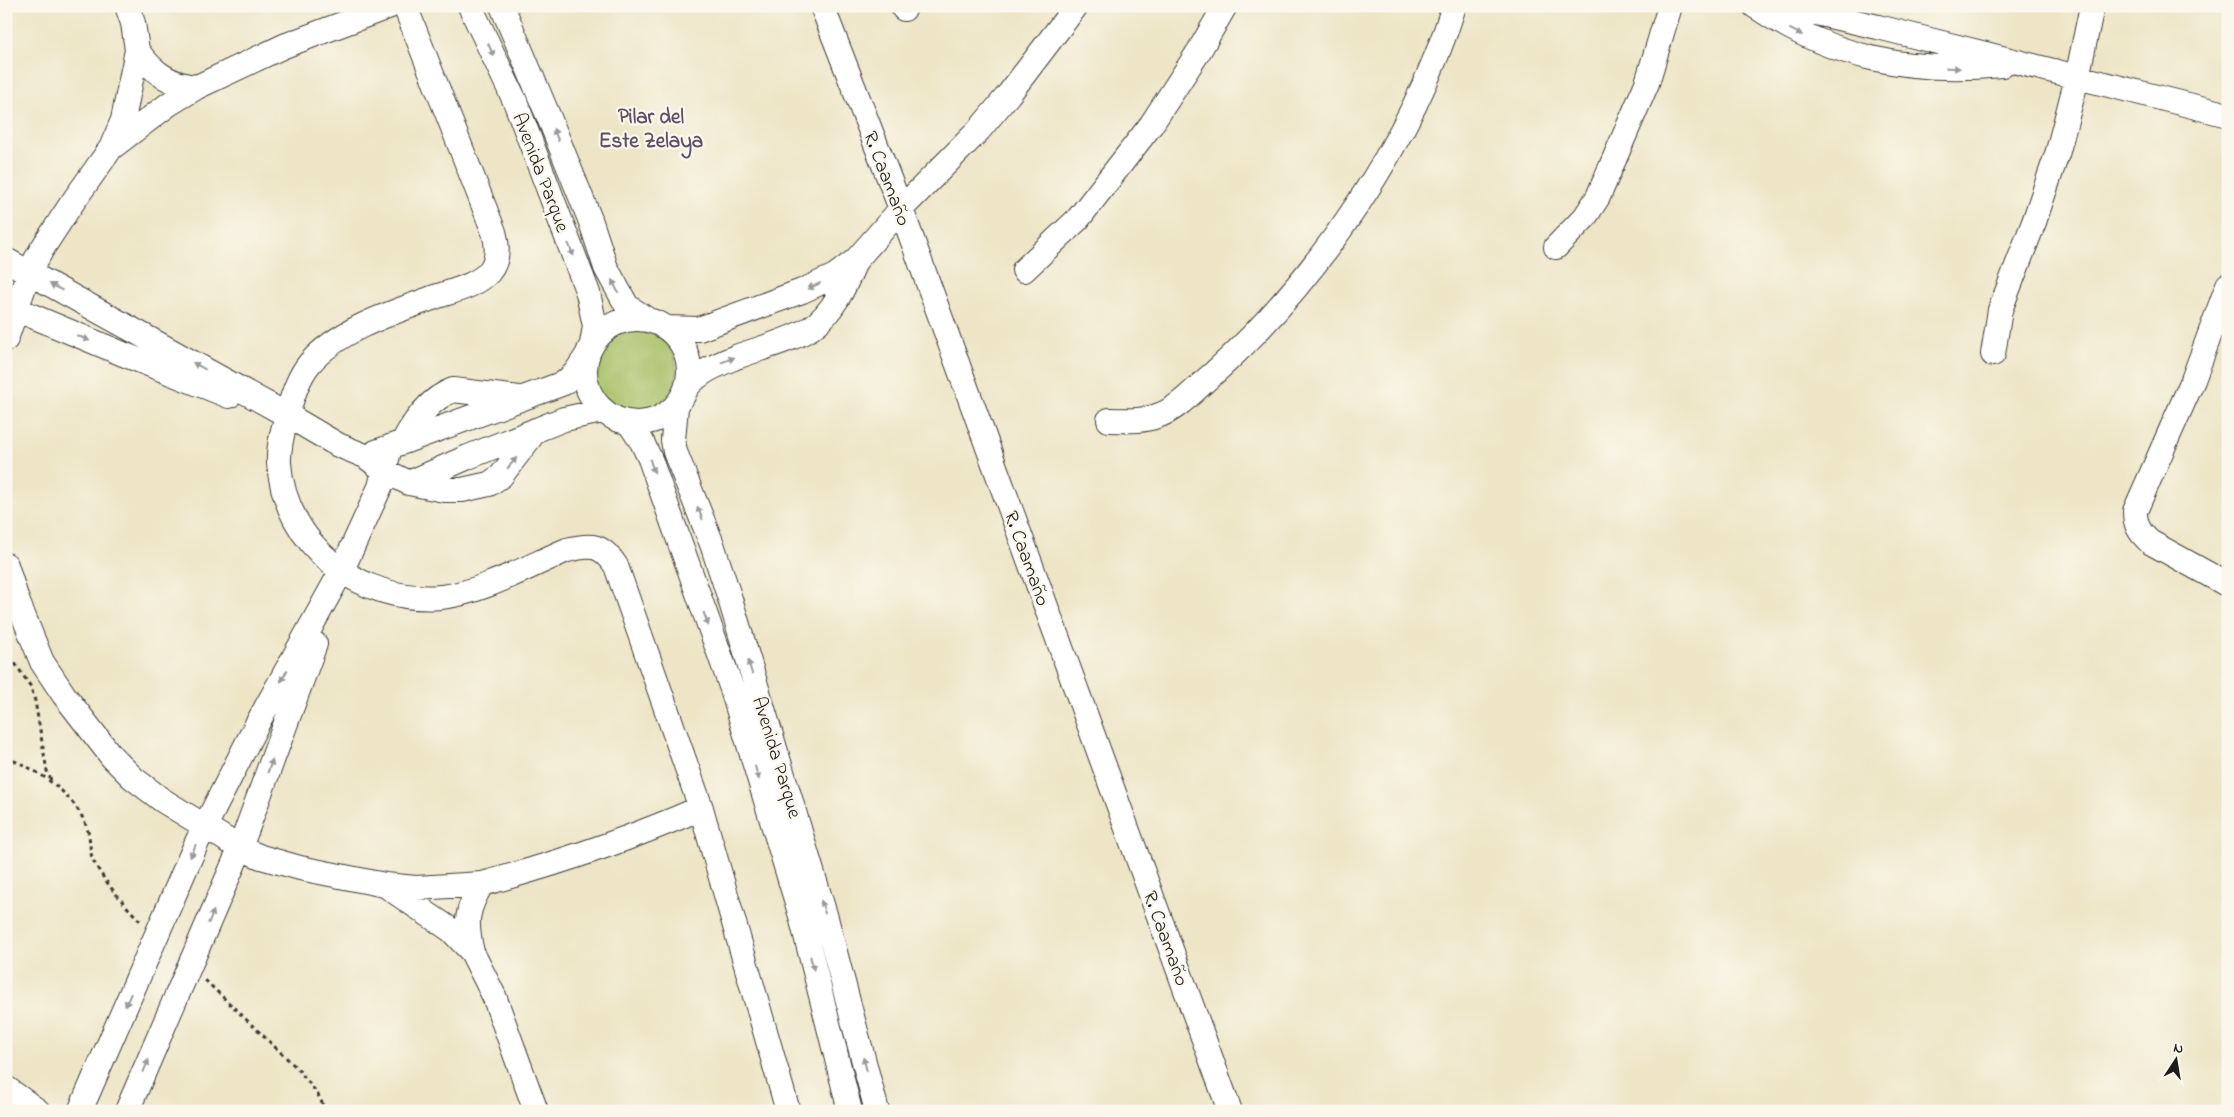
<svg xmlns="http://www.w3.org/2000/svg" width="2234" height="1117" font-family="'Indie Flower',sans-serif">
<style>
.green{fill:#a7c066;stroke:#626e41}
.lines{fill:none;stroke-linecap:round;stroke-linejoin:round}
.minor-casing{stroke:#3b3a36;stroke-width:26}
.path{stroke:#3b3a36;stroke-width:3;stroke-dasharray:4 4;stroke-linecap:butt}
.minor{stroke:#fff;stroke-width:24}
.oneway{fill:#999}
.labels{text-anchor:middle;stroke-width:4.5;stroke-linejoin:round;paint-order:stroke}
.street-label{font-size:20px;fill:#1c1c1c;stroke:#fbf7ec}
.neighbourhood-label{font-size:21px;font-weight:bold;fill:#5c5066;stroke:#fbf7ec}
</style>
<rect width="100%" height="100%" fill="#fbf7ec"/>
<filter id="ink" filterUnits="userSpaceOnUse"><feTurbulence type="fractalNoise" baseFrequency=".02" numOctaves="2"/><feDisplacementMap in="SourceGraphic" scale="10" xChannelSelector="R" yChannelSelector="G"/><feConvolveMatrix kernelMatrix="1 2 1 2 8 2 1 2 1" color-interpolation-filters="sRGB"/></filter>
<filter id="wash" filterUnits="userSpaceOnUse"><feTurbulence type="fractalNoise" baseFrequency=".0096" numOctaves="4" result="noise"/><feDisplacementMap in="SourceGraphic" scale="20" xChannelSelector="R" yChannelSelector="G"/><feGaussianBlur stdDeviation="1.12" result="paint"/><feColorMatrix in="noise" values="0 0 0 0 0 0 0 0 0 0 0 0 0 0 0 0 0 1.4 0 .05"/><feComposite in="paint" operator="in"/></filter>
<g filter="url(#wash)">
<rect width="100%" height="100%" fill="#ede5c6"/>
<path class="green" d="M591 371a43 43 0 1 1 86 0a43 43 0 1 1-86 0Z"/>
</g>
<g filter="url(#ink)">
<g class="lines">
<g class="minor-casing">
<path id="minor" d="M127,6L133,23L137,50
M405,6L494,232C498,246 499,260 489,272C476,286 453,291 435,297C394,312 339,329 310,363C298,377 292,398 287,415C283,430 278,447 279,463C285,545 360,604 441,597C481,593 529,566 567,550C591,544 602,544 616,566L701,808L788,1111
M470,6L515,101L588,293L595,326L592,344
M502,6L550,120L591,222L606,268L627,306L648,320
M822,6L901,209L1230,1111
M1755,6C1831,58 1911,74 2002,65
M1785,6L1878,27L2228,115
M904,9L906,6
M197,87L284,46L390,6
M1556,247L1585,217L1598,197L1647,83L1670,6
M6,260L287,415L338,445L365,456L385,471L409,483L444,490H462L489,484L501,476L536,430
M1024,270L1078,219L1151,125L1199,51L1225,6
M2228,285L2193,380L2135,511C2135,525 2139,532 2150,542L2228,585
M6,305L123,354L229,396
M585 371a52 52 0 1 1 104 0a52 52 0 1 1-104 0Z
M666,328L699,329L802,291L835,276L856,260L901,209L979,130L1009,94L1076,6
M6,339L29,272L42,249L70,206L111,148L123,120L137,50C152,72 170,85 197,87L169,104L111,148
M1993,354L2000,310L2034,222L2058,151L2077,78L2092,6
M688,386C701,371 717,365 736,357C758,349 792,340 811,328C833,313 845,286 855,262
M676,407L673,440L675,452L712,544L730,599L826,918L877,1111
M1109,420C1125,420 1141,422 1157,416C1179,409 1197,387 1214,373C1317,280 1413,140 1454,6
M629,423L642,442L650,459L732,689L801,916L850,1111
M403,442C414,421 429,399 453,390L519,398
M376,452L564,383L576,372L586,357
M409,483L468,457L564,419L602,411
M6,565L17,600L42,662L64,695L112,757L133,778L162,800L240,848L261,857L300,868L385,885L416,888L482,884C466,909 465,923 472,952L451,930L385,885
M482,884C557,864 630,839 701,808
M472,952L494,996L536,1111
M6,1088L38,1111
M80,1111L197,842L257,724L341,572L380,487L390,447
M127,1111L237,856L315,644"/>
</g>
<path class="path" d="M6,650L31,687L35,701L47,771L52,782
M6,758C38,768 80,798 88,832C91,842 89,853 94,862C106,884 124,904 141,922
M205,980L298,1069L317,1093L326,1111"/>
<use href="#minor" class="minor"/>
</g>
<defs><path id="oneway-solid" d="M-6-.8H1V-3.2L6.5 0L1 3.2V.8H-6Z" transform="scale(1.25)"/></defs>
<g class="oneway">
<use href="#oneway-solid" transform="translate(1796 32) rotate(26)"/>
<use href="#oneway-solid" transform="translate(491 50) rotate(65)"/>
<use href="#oneway-solid" transform="translate(1953 68) rotate(1)"/>
<use href="#oneway-solid" transform="translate(556 135) rotate(-112)"/>
<use href="#oneway-solid" transform="translate(571 250) rotate(69)"/>
<use href="#oneway-solid" transform="translate(615 286) rotate(-117)"/>
<use href="#oneway-solid" transform="translate(814 286) rotate(156)"/>
<use href="#oneway-solid" transform="translate(56 287) rotate(-151)"/>
<use href="#oneway-solid" transform="translate(83 338) rotate(23)"/>
<use href="#oneway-solid" transform="translate(728 360) rotate(-21)"/>
<use href="#oneway-solid" transform="translate(199 366) rotate(-151)"/>
<use href="#oneway-solid" transform="translate(512 463) rotate(-50)"/>
<use href="#oneway-solid" transform="translate(652 466) rotate(71)"/>
<use href="#oneway-solid" transform="translate(700 513) rotate(-112)"/>
<use href="#oneway-solid" transform="translate(706 619) rotate(70)"/>
<use href="#oneway-solid" transform="translate(750 667) rotate(-107)"/>
<use href="#oneway-solid" transform="translate(284 676) rotate(119)"/>
<use href="#oneway-solid" transform="translate(270 766) rotate(-70)"/>
<use href="#oneway-solid" transform="translate(757 773) rotate(73)"/>
<use href="#oneway-solid" transform="translate(193 851) rotate(113)"/>
<use href="#oneway-solid" transform="translate(823 907) rotate(-107)"/>
<use href="#oneway-solid" transform="translate(211 917) rotate(-67)"/>
<use href="#oneway-solid" transform="translate(812 963) rotate(76)"/>
<use href="#oneway-solid" transform="translate(128 1000) rotate(114)"/>
<use href="#oneway-solid" transform="translate(865 1064) rotate(-105)"/>
<use href="#oneway-solid" transform="translate(146 1066) rotate(-67)"/>
</g>
</g>
<g class="labels">
<g class="street-label">
<text transform="translate(542 172) rotate(69)" y="7">Avenida Parque</text>
<text transform="translate(888 178) rotate(69)" y="7">R. Caamaño</text>
<text transform="translate(1028 558) rotate(70)" y="7">R. Caamaño</text>
<text transform="translate(778 757) rotate(73)" y="7">Avenida Parque</text>
<text transform="translate(1167 938) rotate(70)" y="7">R. Caamaño</text>
</g>
<g class="neighbourhood-label">
<text x="651" y="123">Pilar del<tspan x="651" dy="24">Este Zelaya</tspan></text>
</g>
</g>
<rect width="2234" height="1117" fill="none" stroke="#fbf7ec" stroke-width="25"/>
<g transform="translate(2176 1060) rotate(12)" stroke="#fbf7ec" stroke-width="4" paint-order="stroke">
<path d="M0-4L9 19L0 12L-9 19Z" fill="#1c1c1c"/>
<text y="-8" font-size="14" font-weight="bold" text-anchor="middle" fill="#1c1c1c">N</text>
</g>
</svg>
